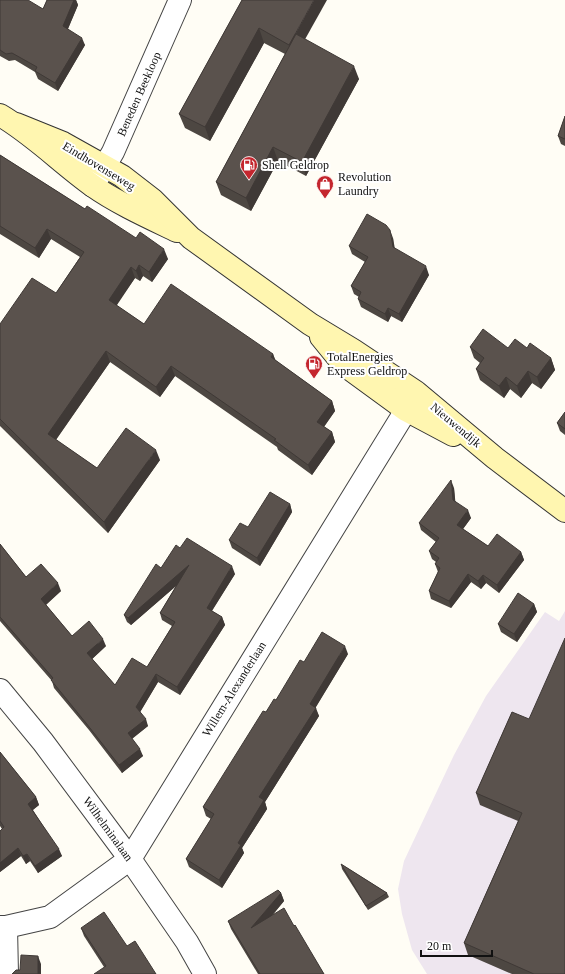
<svg xmlns="http://www.w3.org/2000/svg" width="565" height="974" font-family="'Times New Roman',serif">
<style>
.industrial{fill:#eee6ef}
.lines{fill:none;stroke-linecap:round;stroke-linejoin:round}
.minor-casing{stroke:#444;stroke-width:24}
.secondary-casing{stroke:#333;stroke-width:24}
.minor{stroke:#fff;stroke-width:22}
.secondary{stroke:#fff6b0;stroke-width:22}
.wall{fill:#4d4742}
.shaded-wall{fill:#3f3936}
.building{fill:#5a524d;stroke:#3f3936}
.labels{text-anchor:middle;dominant-baseline:central;stroke-width:4;stroke-linejoin:round;paint-order:stroke}
.street-label{font-size:12px;fill:#111;stroke:#fff}
.poi-label{font-size:12px;fill:#111;stroke:#fff;text-anchor:start}
</style>
<rect width="100%" height="100%" fill="#fffdf5"/>
<!-- industrial -->
<path class="industrial" d="M 565,611 L 565,974 L 427,974 L 412,950 L 402,914 L 398,889 L 404,861 L 454,755 L 486,696 L 545,612 L 559,621 Z"/>
<g class="lines">
<!-- minor casing -->
<g class="minor-casing">
<g id="minor">
<path d="M 93,186 L 113,152 L 180,0"/>
<path d="M 0,690 L 43,742 L 130,859 L 187,942 L 205,974"/>
<path d="M 0,927 L 6,927 L 50,917 L 130,859 L 400,420 L 414,394"/>
<path d="M 6,927 L 7,974"/>
</g>
</g>
<!-- secondary casing -->
<g class="secondary-casing">
<g id="secondary">
<path d="M 0,115 C 34,135 61,163 93,186 C 117,203 150,218 177,231"/>
<path d="M 16,124 L 63,143 L 122,176 L 153,200 L 191,238 L 310,324 L 353,350 L 416,392 L 495,458 L 565,511"/>
<path d="M 321,337 L 343,364 L 406,410 L 453,435"/>
</g>
</g>
<!-- minor -->
<use href="#minor" class="minor"/>
<!-- secondary -->
<use href="#secondary" class="secondary"/>
</g>
<!-- wall -->
<g class="wall">
<path d="M 0,0 L 43,9 L 47,0 L 76,0 L 78,5 L 68,29 L 85,45 L 58,91 L 38,79 L 35,72 L 15,60 L 9,61 L 0,56 Z"/>
<path d="M 242,0 L 305,39 L 359,79 L 306,176 L 278,161 L 251,211 L 221,195 L 216,182 L 285,54 L 264,43 L 210,141 L 185,128 L 179,114 Z"/>
<path d="M 565,116 L 565,146 L 561,144 L 558,136 Z"/>
<path d="M 0,155 L 85,209 L 168,259 L 152,282 L 143,276 L 140,281 L 135,278 L 116,305 L 144,324 L 273,354 L 275,360 L 332,401 L 335,411 L 324,427 L 332,432 L 335,442 L 312,475 L 278,450 L 277,447 L 175,376 L 160,397 L 110,362 L 56,440 L 97,468 L 160,460 L 108,533 L 0,426 L 0,324 L 56,293 L 80,257 L 51,239 L 39,258 L 0,234 Z"/>
<path d="M 393,238 L 394,248 L 429,275 L 402,322 L 391,316 L 388,322 L 361,307 L 358,299 L 359,297 L 354,294 L 351,286 L 365,262 L 352,254 L 349,246 Z"/>
<path d="M 470,347 L 508,348 L 527,348 L 551,358 L 555,370 L 541,389 L 532,383 L 521,398 L 510,389 L 504,398 L 480,380 L 476,369 L 480,363 L 474,358 Z"/>
<path d="M 565,412 L 565,435 L 560,431 L 557,423 Z"/>
<path d="M 454,488 L 455,501 L 471,518 L 463,529 L 488,546 L 521,552 L 524,560 L 499,593 L 486,583 L 481,589 L 471,582 L 451,608 L 431,599 L 429,591 L 438,572 L 435,564 L 436,562 L 432,559 L 429,551 L 436,542 L 421,530 L 419,523 Z"/>
<path d="M 290,504 L 292,512 L 260,566 L 232,548 L 229,540 L 248,527 Z"/>
<path d="M 0,544 L 26,577 L 61,591 L 46,605 L 72,636 L 106,646 L 92,659 L 115,685 L 147,667 L 172,626 L 162,620 L 160,613 L 176,586 L 131,625 L 127,622 L 124,615 L 161,568 L 180,548 L 235,574 L 212,611 L 222,617 L 225,625 L 180,695 L 158,682 L 140,712 L 148,726 L 132,739 L 143,756 L 122,773 L 89,730 L 54,688 L 52,681 L 0,621 Z"/>
<path d="M 534,604 L 537,612 L 517,642 L 501,632 L 498,624 Z"/>
<path d="M 348,654 L 315,708 L 319,716 L 265,802 L 267,809 L 242,848 L 244,853 L 222,888 L 189,867 L 186,859 L 211,819 L 206,816 L 203,807 L 266,712 L 276,700 L 304,662 Z"/>
<path d="M 512,712 L 565,974 L 512,974 L 468,955 L 464,943 L 518,821 L 480,805 L 476,793 Z"/>
<path d="M 0,752 L 36,797 L 39,805 L 33,810 L 62,856 L 38,873 L 30,861 L 26,864 L 21,856 L 0,872 L 0,831 L 2,829 L 0,826 Z"/>
<path d="M 341,864 L 387,893 L 389,897 L 368,910 L 342,869 Z"/>
<path d="M 281,893 L 284,901 L 272,916 L 294,926 L 324,974 L 258,974 L 231,929 L 228,921 Z"/>
<path d="M 81,928 L 127,946 L 156,974 L 104,967 L 84,936 Z"/>
</g>
<!-- shaded-wall -->
<g class="shaded-wall">
<path d="M 74,0 L 76,0 L 78,5 L 66,33 L 63,26 Z"/>
<path d="M 314,0 L 327,0 L 294,59 L 289,45 Z"/>
<path d="M 259,28 L 264,43 L 210,141 L 205,127 Z"/>
<path d="M 82,38 L 85,45 L 58,91 L 55,83 Z"/>
<path d="M 354,66 L 359,79 L 306,176 L 302,162 Z"/>
<path d="M 273,147 L 278,161 L 251,211 L 246,198 Z"/>
<path d="M 47,229 L 51,239 L 39,258 L 35,248 Z"/>
<path d="M 390,230 L 393,238 L 396,255 L 393,247 Z"/>
<path d="M 164,249 L 168,259 L 152,282 L 149,272 Z"/>
<path d="M 139,265 L 143,276 L 140,281 L 136,271 Z"/>
<path d="M 426,266 L 429,275 L 402,322 L 399,314 Z"/>
<path d="M 131,267 L 135,278 L 113,311 L 109,300 Z"/>
<path d="M 388,308 L 391,316 L 388,322 L 385,314 Z"/>
<path d="M 106,351 L 110,362 L 52,445 L 48,434 Z"/>
<path d="M 273,354 L 277,364 L 271,357 Z"/>
<path d="M 551,358 L 555,370 L 541,389 L 537,377 Z"/>
<path d="M 171,366 L 175,376 L 160,397 L 156,387 Z"/>
<path d="M 528,371 L 532,383 L 521,398 L 517,386 Z"/>
<path d="M 506,377 L 510,389 L 504,398 L 499,386 Z"/>
<path d="M 332,401 L 335,411 L 320,432 L 317,422 Z"/>
<path d="M 332,432 L 335,442 L 312,475 L 308,465 Z"/>
<path d="M 156,450 L 160,460 L 108,533 L 104,522 Z"/>
<path d="M 451,480 L 454,488 L 456,508 L 453,500 Z"/>
<path d="M 290,504 L 292,512 L 260,566 L 257,558 Z"/>
<path d="M 468,510 L 471,518 L 460,533 L 457,525 Z"/>
<path d="M 521,552 L 524,560 L 499,593 L 497,585 Z"/>
<path d="M 189,565 L 191,573 L 131,625 L 128,618 Z"/>
<path d="M 232,566 L 235,574 L 209,615 L 207,608 Z"/>
<path d="M 468,574 L 471,582 L 451,608 L 449,601 Z"/>
<path d="M 483,575 L 486,583 L 481,589 L 478,581 Z"/>
<path d="M 58,583 L 61,591 L 43,607 L 41,599 Z"/>
<path d="M 534,604 L 537,612 L 517,642 L 514,634 Z"/>
<path d="M 222,617 L 225,625 L 180,695 L 177,687 Z"/>
<path d="M 103,639 L 106,646 L 90,661 L 87,653 Z"/>
<path d="M 345,646 L 348,654 L 313,712 L 310,704 Z"/>
<path d="M 156,674 L 158,682 L 139,714 L 136,707 Z"/>
<path d="M 316,708 L 319,716 L 265,802 L 267,809 L 242,848 L 244,853 L 222,888 L 219,880 L 259,797 Z"/>
<path d="M 146,719 L 148,726 L 130,740 L 128,733 Z"/>
<path d="M 140,749 L 143,756 L 122,773 L 119,765 Z"/>
<path d="M 36,797 L 39,805 L 31,811 L 28,804 Z"/>
<path d="M 18,848 L 21,856 L 0,872 L 0,863 Z"/>
<path d="M 59,849 L 62,856 L 38,873 L 35,866 Z"/>
<path d="M 27,854 L 30,861 L 26,864 L 23,856 Z"/>
<path d="M 281,893 L 284,901 L 254,936 L 251,928 Z"/>
<path d="M 38,956 L 41,964 L 41,974 L 38,974 Z"/>
</g>
<!-- building -->
<g class="building">
<path d="M 0,0 L 28,0 L 43,9 L 47,0 L 74,0 L 63,26 L 82,38 L 55,83 L 35,71 L 37,67 L 12,53 L 6,54 L 0,50 Z"/>
<path d="M 242,0 L 314,0 L 289,45 L 259,28 L 205,127 L 179,114 Z"/>
<path d="M 296,34 L 354,66 L 302,162 L 273,147 L 246,198 L 216,182 Z"/>
<path d="M 565,116 L 565,139 L 558,136 Z"/>
<path d="M 0,155 L 85,209 L 87,206 L 136,238 L 140,232 L 164,249 L 149,272 L 139,265 L 136,271 L 131,267 L 109,300 L 144,324 L 171,284 L 273,354 L 271,357 L 332,401 L 317,422 L 332,432 L 308,465 L 274,440 L 276,439 L 171,366 L 156,387 L 106,351 L 48,434 L 97,468 L 126,428 L 156,450 L 104,522 L 0,419 L 0,324 L 32,278 L 56,293 L 84,252 L 47,229 L 35,248 L 0,226 Z"/>
<path d="M 367,214 L 386,225 L 390,230 L 393,247 L 426,266 L 399,314 L 388,308 L 385,314 L 371,306 L 358,299 L 361,292 L 351,286 L 368,257 L 349,246 Z"/>
<path d="M 483,329 L 508,348 L 515,339 L 527,348 L 530,343 L 551,358 L 537,377 L 528,371 L 517,386 L 506,377 L 499,386 L 476,369 L 484,358 L 470,347 Z"/>
<path d="M 565,412 L 565,429 L 557,423 Z"/>
<path d="M 451,480 L 453,500 L 468,510 L 457,525 L 488,546 L 497,534 L 521,552 L 497,585 L 483,575 L 478,581 L 468,574 L 449,601 L 429,591 L 440,568 L 435,564 L 439,558 L 429,551 L 439,538 L 419,523 Z"/>
<path d="M 270,492 L 290,504 L 257,558 L 229,540 L 240,523 L 248,527 Z"/>
<path d="M 187,538 L 232,566 L 207,608 L 222,617 L 177,687 L 156,674 L 136,707 L 146,719 L 128,733 L 140,749 L 119,765 L 86,723 L 51,680 L 53,678 L 0,617 L 0,544 L 26,577 L 41,564 L 58,583 L 41,599 L 72,636 L 89,621 L 103,639 L 87,653 L 115,685 L 132,658 L 147,667 L 175,622 L 160,613 L 189,565 L 128,618 L 124,615 L 156,564 L 161,568 L 176,545 L 180,548 Z"/>
<path d="M 518,593 L 534,604 L 514,634 L 498,624 Z"/>
<path d="M 322,632 L 345,646 L 310,704 L 316,708 L 259,797 L 264,800 L 238,843 L 241,845 L 219,880 L 186,859 L 214,814 L 203,807 L 263,711 L 266,712 L 274,699 L 276,700 L 300,660 L 304,662 Z"/>
<path d="M 565,638 L 565,974 L 534,974 L 464,943 L 522,813 L 476,793 L 512,712 L 529,719 Z"/>
<path d="M 0,752 L 36,797 L 28,804 L 59,849 L 35,866 L 27,854 L 23,856 L 18,848 L 0,863 L 0,831 L 4,827 L 0,821 Z"/>
<path d="M 341,864 L 387,893 L 366,906 Z"/>
<path d="M 278,890 L 281,893 L 251,928 L 284,908 L 294,926 L 295,925 L 324,974 L 260,974 L 228,921 Z"/>
<path d="M 104,912 L 127,946 L 135,941 L 156,974 L 94,974 L 106,966 L 81,928 Z"/>
<path d="M 21,955 L 38,956 L 38,974 L 12,974 L 16,970 L 20,970 Z"/>
</g>
<!-- icons -->
<defs>
<g id="fuel-pin" transform="scale(0.9)"><path d="M0 17L-7.5 6A9.5 9.5 0 1 1 7.5 6Z" fill="#c4262e" stroke="#fff"/><path d="M-5.5-6h7V0h2V4h1.3V-2.5L3-4.5l.8-.8L6-3V5H2.5V1h-1V6h-7ZM-4.2-4.7v3.2H.2V-4.7Z" fill="#fff"/></g>
<g id="shop-pin" transform="scale(0.9)"><path d="M0 17L-7.5 6A9.5 9.5 0 1 1 7.5 6Z" fill="#c4262e" stroke="#fff"/><path d="M-5-2.5h2.3a2.7 3.5 0 0 1 5.4 0H5L5.5 6h-11ZM-1.5-2.5h3a1.5 2.3 0 0 0-3 0Z" fill="#fff"/></g>
</defs>
<g fill-rule="evenodd">
<use href="#fuel-pin" x="249" y="165"/>
<use href="#shop-pin" x="325" y="184"/>
<use href="#fuel-pin" x="314" y="364"/>
</g>
<g class="labels">
<!-- street labels -->
<g class="street-label">
<text transform="translate(139 94) rotate(-66)">Beneden Beekloop</text>
<text transform="translate(99 166) rotate(31)">Eindhovenseweg</text>
<text transform="translate(456 425) rotate(40)">Nieuwendijk</text>
<text transform="translate(234 689) rotate(-58)">Willem-Alexanderlaan</text>
<text transform="translate(108 829) rotate(54)">Wilhelminalaan</text>
</g>
<!-- poi labels -->
<g class="poi-label">
<text x="262" y="165">Shell Geldrop</text>
<text x="338" y="177">Revolution<tspan x="338" dy="14">Laundry</tspan></text>
<text x="327" y="357">TotalEnergies<tspan x="327" dy="14">Express Geldrop</tspan></text>
</g>
</g>
<!-- scale -->
<path d="M421 950v6h71v-6" fill="none" stroke="#111111" stroke-width="2"/>
<text x="427" y="950" font-size="12" fill="#111111" stroke="#ffffff" stroke-width="3" paint-order="stroke">20 m</text>
</svg>
